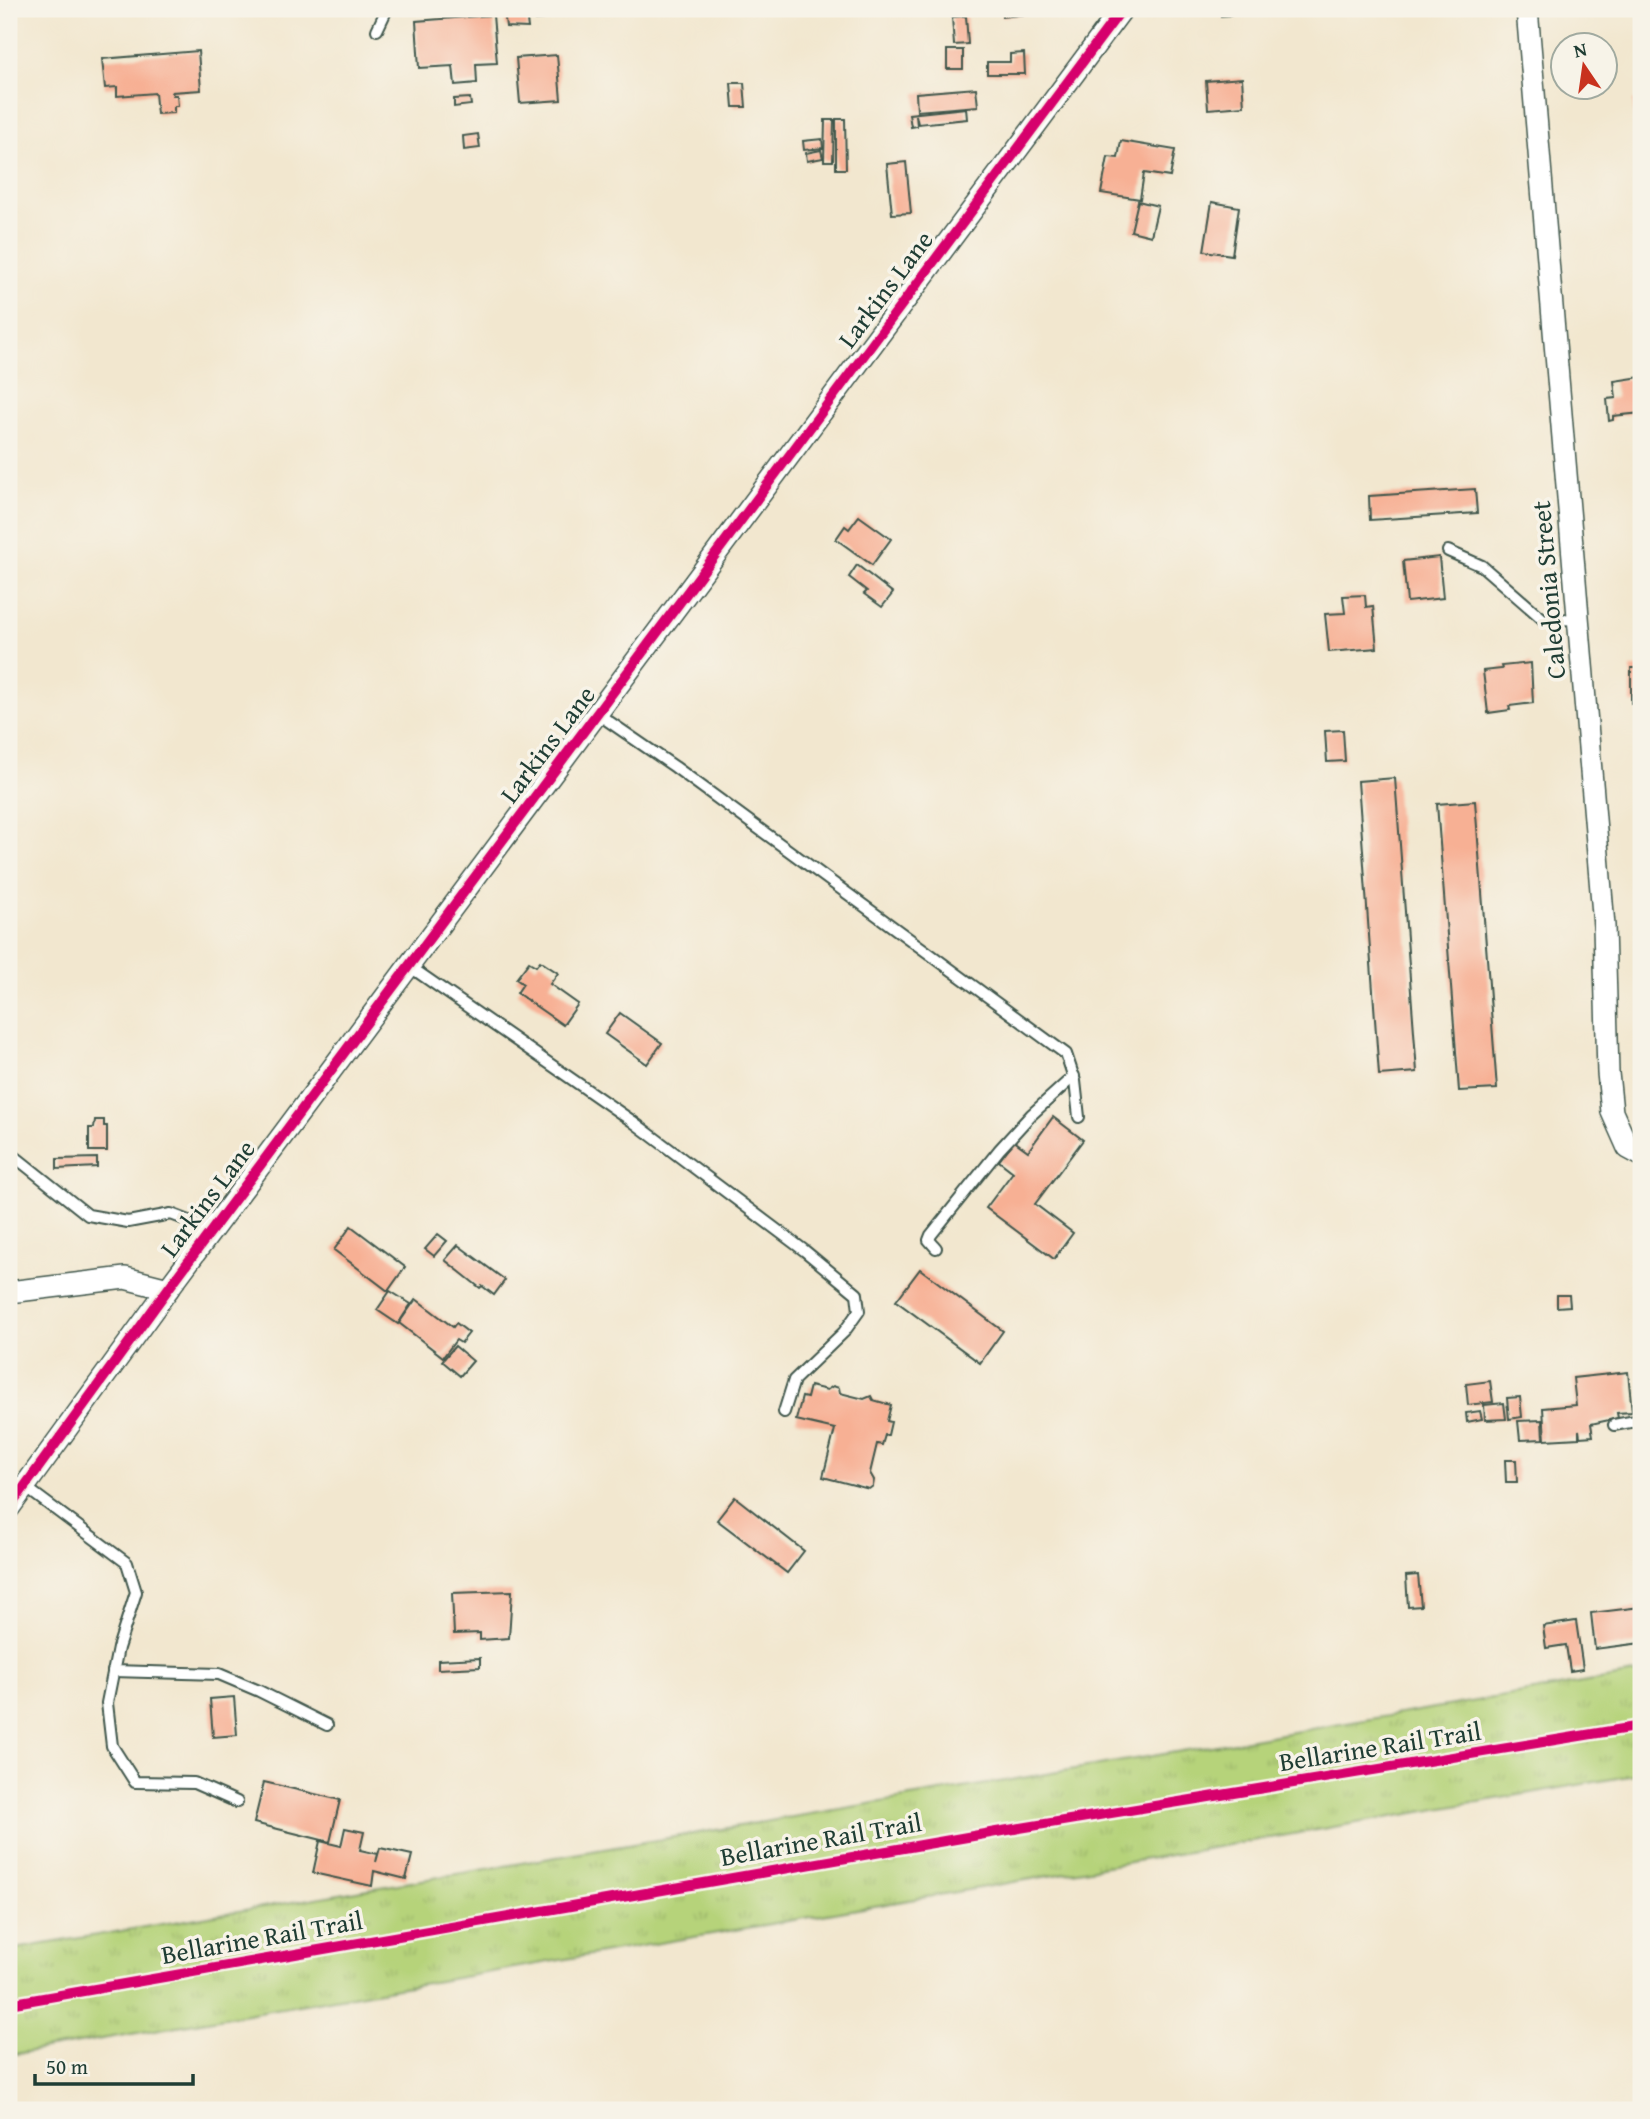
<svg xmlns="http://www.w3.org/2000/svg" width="1650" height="2119" font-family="'Gentium Book Plus',serif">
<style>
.grass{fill:url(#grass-tufts);stroke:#6a8857;stroke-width:2}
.building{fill:#f7b094}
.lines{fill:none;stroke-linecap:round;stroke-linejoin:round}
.service-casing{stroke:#3f564b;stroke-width:14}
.minor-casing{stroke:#3f564b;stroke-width:24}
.service{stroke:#fff;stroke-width:10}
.minor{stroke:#fff;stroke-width:21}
.cycleway-casing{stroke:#f7f3e8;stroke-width:15}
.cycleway{stroke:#d6006c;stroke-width:10}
.labels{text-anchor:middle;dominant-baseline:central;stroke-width:7;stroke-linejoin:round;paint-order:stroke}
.street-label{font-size:26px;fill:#1f3d34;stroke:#f7f3e8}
</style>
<defs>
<pattern id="grass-tufts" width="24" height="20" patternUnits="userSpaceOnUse" patternTransform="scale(1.75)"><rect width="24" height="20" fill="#b6d37a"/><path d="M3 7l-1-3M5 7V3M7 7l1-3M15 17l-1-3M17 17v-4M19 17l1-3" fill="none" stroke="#9cb66a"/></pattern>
</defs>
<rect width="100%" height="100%" fill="#f7f3e8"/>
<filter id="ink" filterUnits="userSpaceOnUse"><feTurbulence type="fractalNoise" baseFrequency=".0143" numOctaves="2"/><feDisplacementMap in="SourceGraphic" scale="14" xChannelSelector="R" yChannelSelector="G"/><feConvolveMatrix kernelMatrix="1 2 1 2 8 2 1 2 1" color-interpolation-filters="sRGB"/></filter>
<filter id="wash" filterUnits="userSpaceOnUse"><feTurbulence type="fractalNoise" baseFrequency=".00686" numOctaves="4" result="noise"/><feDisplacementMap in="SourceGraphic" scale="28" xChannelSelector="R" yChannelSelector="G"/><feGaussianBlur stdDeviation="1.57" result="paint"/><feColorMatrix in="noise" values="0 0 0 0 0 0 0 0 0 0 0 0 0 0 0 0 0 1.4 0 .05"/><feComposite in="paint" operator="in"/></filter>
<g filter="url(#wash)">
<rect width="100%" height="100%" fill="#f2e7cf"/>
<!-- grass -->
<path class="grass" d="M 1641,1673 L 1641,1774 L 9,2055 L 9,1950 Z"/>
<g id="blocks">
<!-- building -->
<g class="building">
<path d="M 504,9 L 544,9 L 544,19 L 527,20 L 528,28 L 506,27 Z"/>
<path d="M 1002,9 L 1035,9 L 1036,13 L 1002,17 Z"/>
<path d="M 1221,9 L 1260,9 L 1260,13 L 1221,16 Z"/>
<path d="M 493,15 L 497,63 L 476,64 L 477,83 L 455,85 L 453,66 L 419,68 L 416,21 Z"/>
<path d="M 966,16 L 968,44 L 954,45 L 952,17 Z"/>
<rect x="947" y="50" width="16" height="19"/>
<path d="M 198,51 L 201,90 L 172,92 L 173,95 L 177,95 L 178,106 L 174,106 L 174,113 L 157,114 L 155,93 L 117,96 L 117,87 L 105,88 L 102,59 Z"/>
<path d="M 1024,53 L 1025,74 L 987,74 L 987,62 L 1010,62 L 1010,54 Z"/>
<path d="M 557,55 L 561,100 L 520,103 L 516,58 Z"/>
<path d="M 1242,78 L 1244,106 L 1208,109 L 1206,81 Z"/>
<path d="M 731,83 L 744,83 L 746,107 L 733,107 Z"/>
<path d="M 976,88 L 978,106 L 917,111 L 916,93 Z"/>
<path d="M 470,98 L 471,105 L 454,107 L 454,99 Z"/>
<path d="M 1641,100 L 1641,138 L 1636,139 L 1633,101 Z"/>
<path d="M 966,108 L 967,119 L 918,124 L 916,115 L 917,126 L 911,127 L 909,114 Z"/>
<path d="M 836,119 L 845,119 L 846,169 L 836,169 Z"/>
<path d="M 825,120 L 834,120 L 833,161 L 824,161 Z"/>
<path d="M 478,134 L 480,148 L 464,150 L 463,136 Z"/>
<path d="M 822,139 L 823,148 L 804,150 L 803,141 Z"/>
<path d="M 1121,141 L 1175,150 L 1170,177 L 1144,173 L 1140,199 L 1101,193 L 1108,157 L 1118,158 Z"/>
<path d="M 821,150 L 823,158 L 807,161 L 806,153 Z"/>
<path d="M 906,162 L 911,213 L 892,214 L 887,164 Z"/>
<path d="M 1138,201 L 1158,206 L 1151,236 L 1131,231 Z"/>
<path d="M 1212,202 L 1239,207 L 1232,255 L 1204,251 Z"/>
<path d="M 1641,377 L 1641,413 L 1613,416 L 1613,420 L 1609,421 L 1607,399 L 1616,398 L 1614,381 Z"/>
<path d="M 1475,489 L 1477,513 L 1370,520 L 1369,496 Z"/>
<path d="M 859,516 L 891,539 L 872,565 L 836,539 L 845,526 L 849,529 Z"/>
<path d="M 1439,557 L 1443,598 L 1407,602 L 1403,561 Z"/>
<path d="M 857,565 L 893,593 L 882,607 L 864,594 L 867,591 L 849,577 Z"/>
<path d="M 1365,595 L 1366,607 L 1373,606 L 1377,648 L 1329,652 L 1325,614 L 1345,613 L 1343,596 Z"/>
<path d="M 1531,663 L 1533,703 L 1509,706 L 1510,710 L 1488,713 L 1483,671 L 1502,669 L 1501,666 Z"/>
<rect x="1631" y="668" width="10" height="35"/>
<path d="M 1343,730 L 1345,761 L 1327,762 L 1325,731 Z"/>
<path d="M 1395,778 L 1417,1072 L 1379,1075 L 1358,781 Z"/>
<path d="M 1475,801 L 1497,1089 L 1459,1091 L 1437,804 Z"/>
<path d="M 540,961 L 558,973 L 550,984 L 578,1004 L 563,1025 L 517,993 L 523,984 L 516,979 L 529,962 L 536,966 Z"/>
<path d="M 620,1013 L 662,1043 L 647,1064 L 605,1034 Z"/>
<path d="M 1053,1117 L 1083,1140 L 1035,1204 L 1073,1233 L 1054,1259 L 986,1208 L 1013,1172 L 999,1161 L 1014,1141 L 1028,1151 Z"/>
<path d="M 95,1120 L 104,1120 L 104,1126 L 107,1126 L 107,1151 L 89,1151 L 89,1128 L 94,1128 Z"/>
<path d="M 97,1158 L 97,1167 L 57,1169 L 57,1159 Z"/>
<path d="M 351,1226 L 405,1267 L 388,1291 L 334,1250 Z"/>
<path d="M 438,1234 L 447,1241 L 434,1256 L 425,1249 Z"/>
<path d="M 458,1245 L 505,1280 L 494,1295 L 482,1286 L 480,1288 L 445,1260 Z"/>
<path d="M 920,1269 L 1003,1331 L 980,1363 L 896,1301 Z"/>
<path d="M 390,1291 L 411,1304 L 398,1324 L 377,1310 Z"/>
<path d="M 1557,1295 L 1569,1295 L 1570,1306 L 1557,1307 Z"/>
<path d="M 416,1299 L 453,1327 L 456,1323 L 469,1333 L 461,1343 L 456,1340 L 443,1357 L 399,1323 Z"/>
<path d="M 455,1346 L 473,1361 L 460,1376 L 442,1361 Z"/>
<path d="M 1628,1372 L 1632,1412 L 1617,1413 L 1618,1418 L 1591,1424 L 1593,1436 L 1580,1437 L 1579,1430 L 1579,1438 L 1545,1440 L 1543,1408 L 1576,1405 L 1573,1378 Z"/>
<path d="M 1490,1381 L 1493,1402 L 1468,1405 L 1466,1384 Z"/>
<path d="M 810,1386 L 827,1390 L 833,1386 L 839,1388 L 840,1393 L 864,1399 L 871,1396 L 873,1400 L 891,1405 L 887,1421 L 891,1422 L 888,1435 L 885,1435 L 882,1445 L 877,1444 L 870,1473 L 874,1480 L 873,1486 L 869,1489 L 823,1477 L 835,1429 L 796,1420 L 802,1397 L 807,1398 Z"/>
<path d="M 1520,1397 L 1522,1417 L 1509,1419 L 1507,1398 Z"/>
<path d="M 1504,1403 L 1506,1419 L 1485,1420 L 1484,1405 Z"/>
<path d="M 1480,1411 L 1482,1419 L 1467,1422 L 1466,1413 Z"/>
<path d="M 1542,1420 L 1543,1439 L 1520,1440 L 1518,1421 Z"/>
<path d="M 1505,1460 L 1516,1460 L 1517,1482 L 1506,1482 Z"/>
<path d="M 735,1497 L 804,1551 L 787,1573 L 717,1520 Z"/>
<path d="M 1418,1575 L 1421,1606 L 1408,1607 L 1406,1576 Z"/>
<path d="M 512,1591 L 509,1638 L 480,1640 L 480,1633 L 454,1634 L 452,1593 Z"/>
<path d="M 1641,1607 L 1641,1643 L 1595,1649 L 1591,1613 Z"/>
<path d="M 1576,1621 L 1583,1669 L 1570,1671 L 1566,1645 L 1546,1648 L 1543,1626 Z"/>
<path d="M 480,1658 L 480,1667 L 438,1669 L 438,1660 Z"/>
<path d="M 234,1697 L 237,1735 L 213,1737 L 210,1699 Z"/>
<path d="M 264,1782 L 340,1800 L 330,1842 L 254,1823 Z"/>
<path d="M 345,1828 L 364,1832 L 360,1850 L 378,1854 L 376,1862 L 380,1848 L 412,1855 L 406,1879 L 374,1871 L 372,1886 L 313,1873 L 320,1841 L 341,1846 Z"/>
</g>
</g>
</g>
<g filter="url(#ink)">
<use href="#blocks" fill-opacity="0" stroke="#3f564b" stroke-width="2"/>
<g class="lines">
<!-- service casing -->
<g class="service-casing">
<g id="service">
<path d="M 377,30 L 387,9"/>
<path d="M 1448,551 L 1482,566 L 1544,620 L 1578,619"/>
<path d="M 598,714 L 675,767 L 1066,1054 L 1075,1081 L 1079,1117"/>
<path d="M 409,966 L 632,1121 L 805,1251 L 857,1294 L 859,1311 L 844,1332 L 794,1380 L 784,1412"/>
<path d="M 9,1152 L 88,1215 L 128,1222 L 171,1214 L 192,1222 L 208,1236"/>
<path d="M 936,1248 L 929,1240 L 931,1235 L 999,1150 L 1031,1115 L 1074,1076"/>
<path d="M 1614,1425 L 1641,1420"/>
<path d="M 24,1486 L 127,1563 L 136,1592 L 118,1648 L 107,1703 L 112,1746 L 135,1782 L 194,1783 L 237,1802"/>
<path d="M 113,1671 L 219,1674 L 259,1691 L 327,1725"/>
</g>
</g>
<!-- minor casing -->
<g class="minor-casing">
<g id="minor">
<path d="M 1527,9 L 1604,926 L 1608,1073 L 1612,1112 L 1628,1148 L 1641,1155"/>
<path d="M 9,1292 L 125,1278 L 168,1289"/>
<path d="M 9,1508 L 168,1289 L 1122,9"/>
</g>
</g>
<!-- service -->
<use href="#service" class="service"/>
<!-- minor -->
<use href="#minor" class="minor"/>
<!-- cycleway casing -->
<g class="cycleway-casing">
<g id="cycleway">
<path d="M 9,1508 L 168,1289 L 1122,9"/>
<path d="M 9,2004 L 996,1832 L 1641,1726"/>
</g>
</g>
<!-- cycleway -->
<use href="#cycleway" class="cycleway"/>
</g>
</g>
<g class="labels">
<!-- street labels -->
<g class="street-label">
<text transform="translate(885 289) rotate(-53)">Larkins Lane</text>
<text transform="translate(1548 590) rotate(-95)">Caledonia Street</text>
<text transform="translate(547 744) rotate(-53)">Larkins Lane</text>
<text transform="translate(207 1198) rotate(-53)">Larkins Lane</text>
<text transform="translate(1380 1746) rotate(-9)">Bellarine Rail Trail</text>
<text transform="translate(821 1839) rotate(-10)">Bellarine Rail Trail</text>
<text transform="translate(262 1937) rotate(-10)">Bellarine Rail Trail</text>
</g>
</g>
<!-- margin -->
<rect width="1650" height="2119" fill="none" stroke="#f7f3e8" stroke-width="35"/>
<!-- north arrow -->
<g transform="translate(1584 66) rotate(347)"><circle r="33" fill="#f7f3e8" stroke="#a1aaa0" stroke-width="2"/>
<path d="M0-5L12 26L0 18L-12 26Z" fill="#c8321e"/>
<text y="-10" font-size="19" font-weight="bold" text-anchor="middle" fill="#1f3d34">N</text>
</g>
<!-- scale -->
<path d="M35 2074v10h158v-10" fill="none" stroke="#1f3d34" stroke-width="3.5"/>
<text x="46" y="2074" font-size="21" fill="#1f3d34" stroke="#f7f3e8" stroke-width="5" paint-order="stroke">50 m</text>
</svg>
